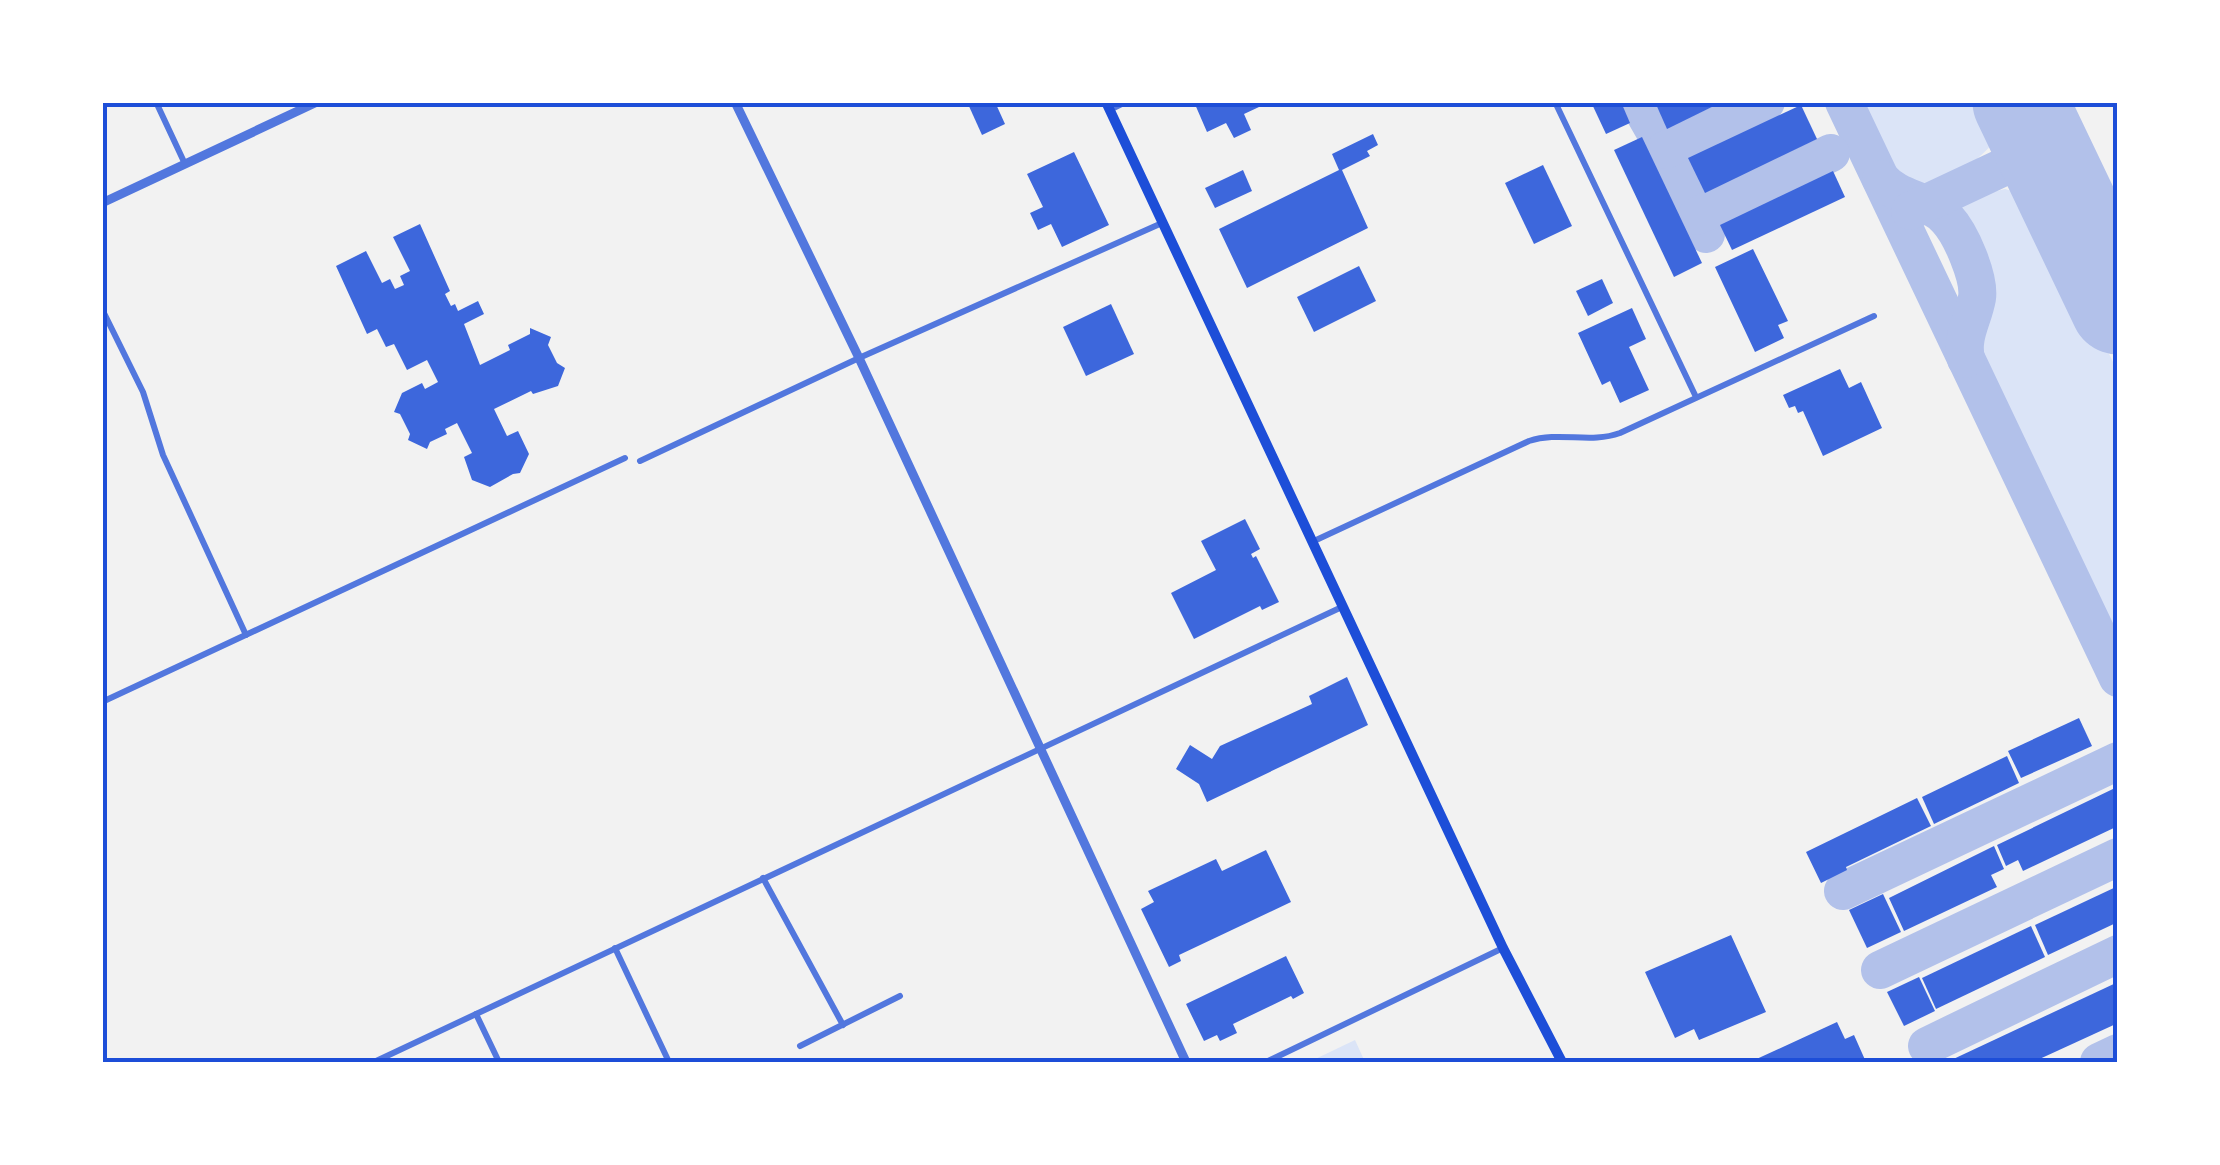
<svg xmlns="http://www.w3.org/2000/svg" width="2220" height="1165" font-family="Barlow,sans-serif">
<style>
.green{fill:#dbe4f7}
.lines{fill:none;stroke-linecap:round;stroke-linejoin:round}
.taxiway{stroke:#b2c1ea;stroke-width:38}
.runway{stroke:#b2c1ea;stroke-width:95}
.building{fill:#3d67dc}
.service{stroke:#5277de;stroke-width:4}
.minor{stroke:#5277de;stroke-width:6}
.tertiary{stroke:#5277de;stroke-width:9}
.secondary{stroke:#1d4ed8;stroke-width:10}
.neatline{fill:none;stroke:#1d4ed8;stroke-width:4}
</style>
<rect width="100%" height="100%" fill="#f2f2f2"/>
<!-- green -->
<g class="green">
<path d="M 1859,103 L 1988,103 L 1995,141 C 1977,162 1928,204 1899,181 C 1884,170 1867,121 1859,103 Z"/>
<path d="M 2005,189 L 2025,195 L 2036,206 L 2117,370 L 2117,653 L 1977,360 L 1974,349 L 1988,299 L 1987,283 L 1954,210 L 1964,199 Z"/>
<path d="M 1355,1040 L 1365,1062 L 1309,1062 Z"/>
</g>
<g class="lines">
<!-- taxiway -->
<g class="taxiway">
<path d="M 1638,102 L 1662,144 L 1706,234"/>
<path d="M 1844,102 L 2118,678"/>
<path d="M 1665,150 L 1766,102"/>
<path d="M 1881,179 C 1899,200 1929,199 1947,219 C 1961,234 1980,278 1977,298 C 1973,320 1961,336 1966,359"/>
<path d="M 1910,211 L 2042,149"/>
<path d="M 1697,216 L 1831,153"/>
<path d="M 1843,891 L 2118,761"/>
<path d="M 1880,970 L 2118,857"/>
<path d="M 1927,1046 L 2118,954"/>
<path d="M 2099,1062 L 2118,1053"/>
</g>
<!-- runway -->
<path class="runway" d="M 2020,102 L 2118,307"/>
</g>
<!-- building -->
<g class="building">
<path d="M 995,102 L 1005,124 L 982,135 L 968,104 Z"/>
<path d="M 1194,102 L 1257,102 L 1259,107 L 1244,114 L 1251,130 L 1234,138 L 1226,123 L 1207,132 Z"/>
<path d="M 1591,102 L 1621,102 L 1630,123 L 1606,134 Z"/>
<path d="M 1655,102 L 1722,102 L 1667,129 Z"/>
<path d="M 1801,105 L 1817,139 L 1705,193 L 1688,158 Z"/>
<path d="M 1373,134 L 1378,145 L 1367,151 L 1370,156 L 1342,170 L 1368,228 L 1247,288 L 1219,229 L 1339,170 L 1332,154 Z"/>
<path d="M 1642,137 L 1702,263 L 1674,277 L 1614,150 Z"/>
<path d="M 1074,152 L 1109,225 L 1062,247 L 1051,224 L 1038,230 L 1030,213 L 1043,207 L 1027,174 Z"/>
<path d="M 1543,165 L 1572,226 L 1534,244 L 1505,183 Z"/>
<path d="M 1243,170 L 1252,191 L 1215,208 L 1205,188 Z"/>
<path d="M 1833,171 L 1845,197 L 1732,250 L 1720,225 Z"/>
<path d="M 420,224 L 450,291 L 445,294 L 451,306 L 455,304 L 458,311 L 478,301 L 484,314 L 464,324 L 480,365 L 510,350 L 508,345 L 530,334 L 530,328 L 551,337 L 548,345 L 557,363 L 565,368 L 558,386 L 533,394 L 531,391 L 494,409 L 507,436 L 518,431 L 529,454 L 520,473 L 513,474 L 490,487 L 472,480 L 464,457 L 472,453 L 457,423 L 445,429 L 447,434 L 430,442 L 427,449 L 408,440 L 410,434 L 400,414 L 394,412 L 402,393 L 422,383 L 425,389 L 438,382 L 427,360 L 407,370 L 394,344 L 386,347 L 377,329 L 367,334 L 336,266 L 366,251 L 382,283 L 390,279 L 395,289 L 404,285 L 400,276 L 410,271 L 393,237 Z"/>
<path d="M 1753,249 L 1788,321 L 1778,325 L 1784,338 L 1755,352 L 1715,267 Z"/>
<path d="M 1359,266 L 1376,301 L 1314,332 L 1297,297 Z"/>
<path d="M 1602,279 L 1613,303 L 1588,316 L 1576,291 Z"/>
<path d="M 1111,304 L 1134,354 L 1086,376 L 1063,327 Z"/>
<path d="M 1632,308 L 1646,339 L 1629,347 L 1649,390 L 1620,403 L 1610,381 L 1602,385 L 1578,333 Z"/>
<path d="M 1840,369 L 1849,388 L 1861,382 L 1882,428 L 1823,456 L 1803,411 L 1798,413 L 1795,406 L 1789,408 L 1783,395 Z"/>
<path d="M 1245,519 L 1260,549 L 1251,554 L 1253,558 L 1256,556 L 1279,602 L 1262,610 L 1260,606 L 1194,639 L 1171,593 L 1216,570 L 1201,541 Z"/>
<path d="M 1347,677 L 1368,725 L 1207,802 L 1199,784 L 1176,769 L 1190,745 L 1212,759 L 1220,746 L 1312,704 L 1309,696 Z"/>
<path d="M 2079,718 L 2092,746 L 2021,778 L 2008,751 Z"/>
<path d="M 2007,756 L 2019,783 L 1934,824 L 1922,797 Z"/>
<path d="M 2115,788 L 2118,826 L 2023,871 L 2018,860 L 2006,866 L 1997,845 Z"/>
<path d="M 1917,798 L 1931,826 L 1846,867 L 1847,870 L 1821,883 L 1806,852 Z"/>
<path d="M 1994,846 L 2004,869 L 1991,875 L 1997,887 L 1904,931 L 1889,898 Z"/>
<path d="M 1266,850 L 1291,902 L 1179,955 L 1181,961 L 1169,967 L 1141,909 L 1154,902 L 1148,891 L 1216,859 L 1222,871 Z"/>
<path d="M 2118,886 L 2118,922 L 2048,955 L 2035,925 Z"/>
<path d="M 1883,894 L 1901,932 L 1867,948 L 1849,910 Z"/>
<path d="M 2031,926 L 2045,957 L 1936,1009 L 1922,978 Z"/>
<path d="M 1731,935 L 1766,1012 L 1699,1040 L 1694,1029 L 1675,1038 L 1645,972 Z"/>
<path d="M 1286,956 L 1304,993 L 1293,999 L 1291,996 L 1233,1024 L 1237,1033 L 1220,1041 L 1217,1035 L 1204,1041 L 1186,1004 Z"/>
<path d="M 1919,977 L 1935,1011 L 1904,1026 L 1887,992 Z"/>
<path d="M 2118,982 L 2118,1023 L 2033,1062 L 1947,1062 Z"/>
<path d="M 1837,1022 L 1845,1039 L 1854,1035 L 1866,1062 L 1750,1062 Z"/>
</g>
<g class="lines">
<!-- service -->
<path class="service" d="M 1114,109 L 1128,102"/>
<!-- minor -->
<g class="minor">
<path d="M 156,102 L 185,164"/>
<path d="M 1555,102 L 1696,397"/>
<path d="M 102,309 L 143,392 L 163,455 L 246,635"/>
<path d="M 640,461 L 859,358 L 1162,223"/>
<path d="M 1314,541 L 1529,441 C 1560,431 1590,444 1620,433 L 1874,316"/>
<path d="M 102,702 L 625,458"/>
<path d="M 763,878 L 843,1025"/>
<path d="M 615,948 L 669,1062"/>
<path d="M 476,1014 L 499,1062"/>
<path d="M 800,1046 L 900,996"/>
<path d="M 374,1062 L 1344,606"/>
<path d="M 1266,1062 L 1503,948"/>
</g>
<!-- tertiary -->
<g class="tertiary">
<path d="M 735,102 L 859,358 L 1186,1062"/>
<path d="M 102,203 L 317,102"/>
<path d="M 102,1060 L 104,1062"/>
</g>
<!-- secondary -->
<path class="secondary" d="M 1106,102 L 1503,948 L 1562,1062"/>
</g>
<!-- border -->
<rect width="2220" height="1165" fill="none" stroke="#ffffff" stroke-width="210"/>
<rect x="105" y="105" width="2010" height="955" class="neatline"/>
</svg>
